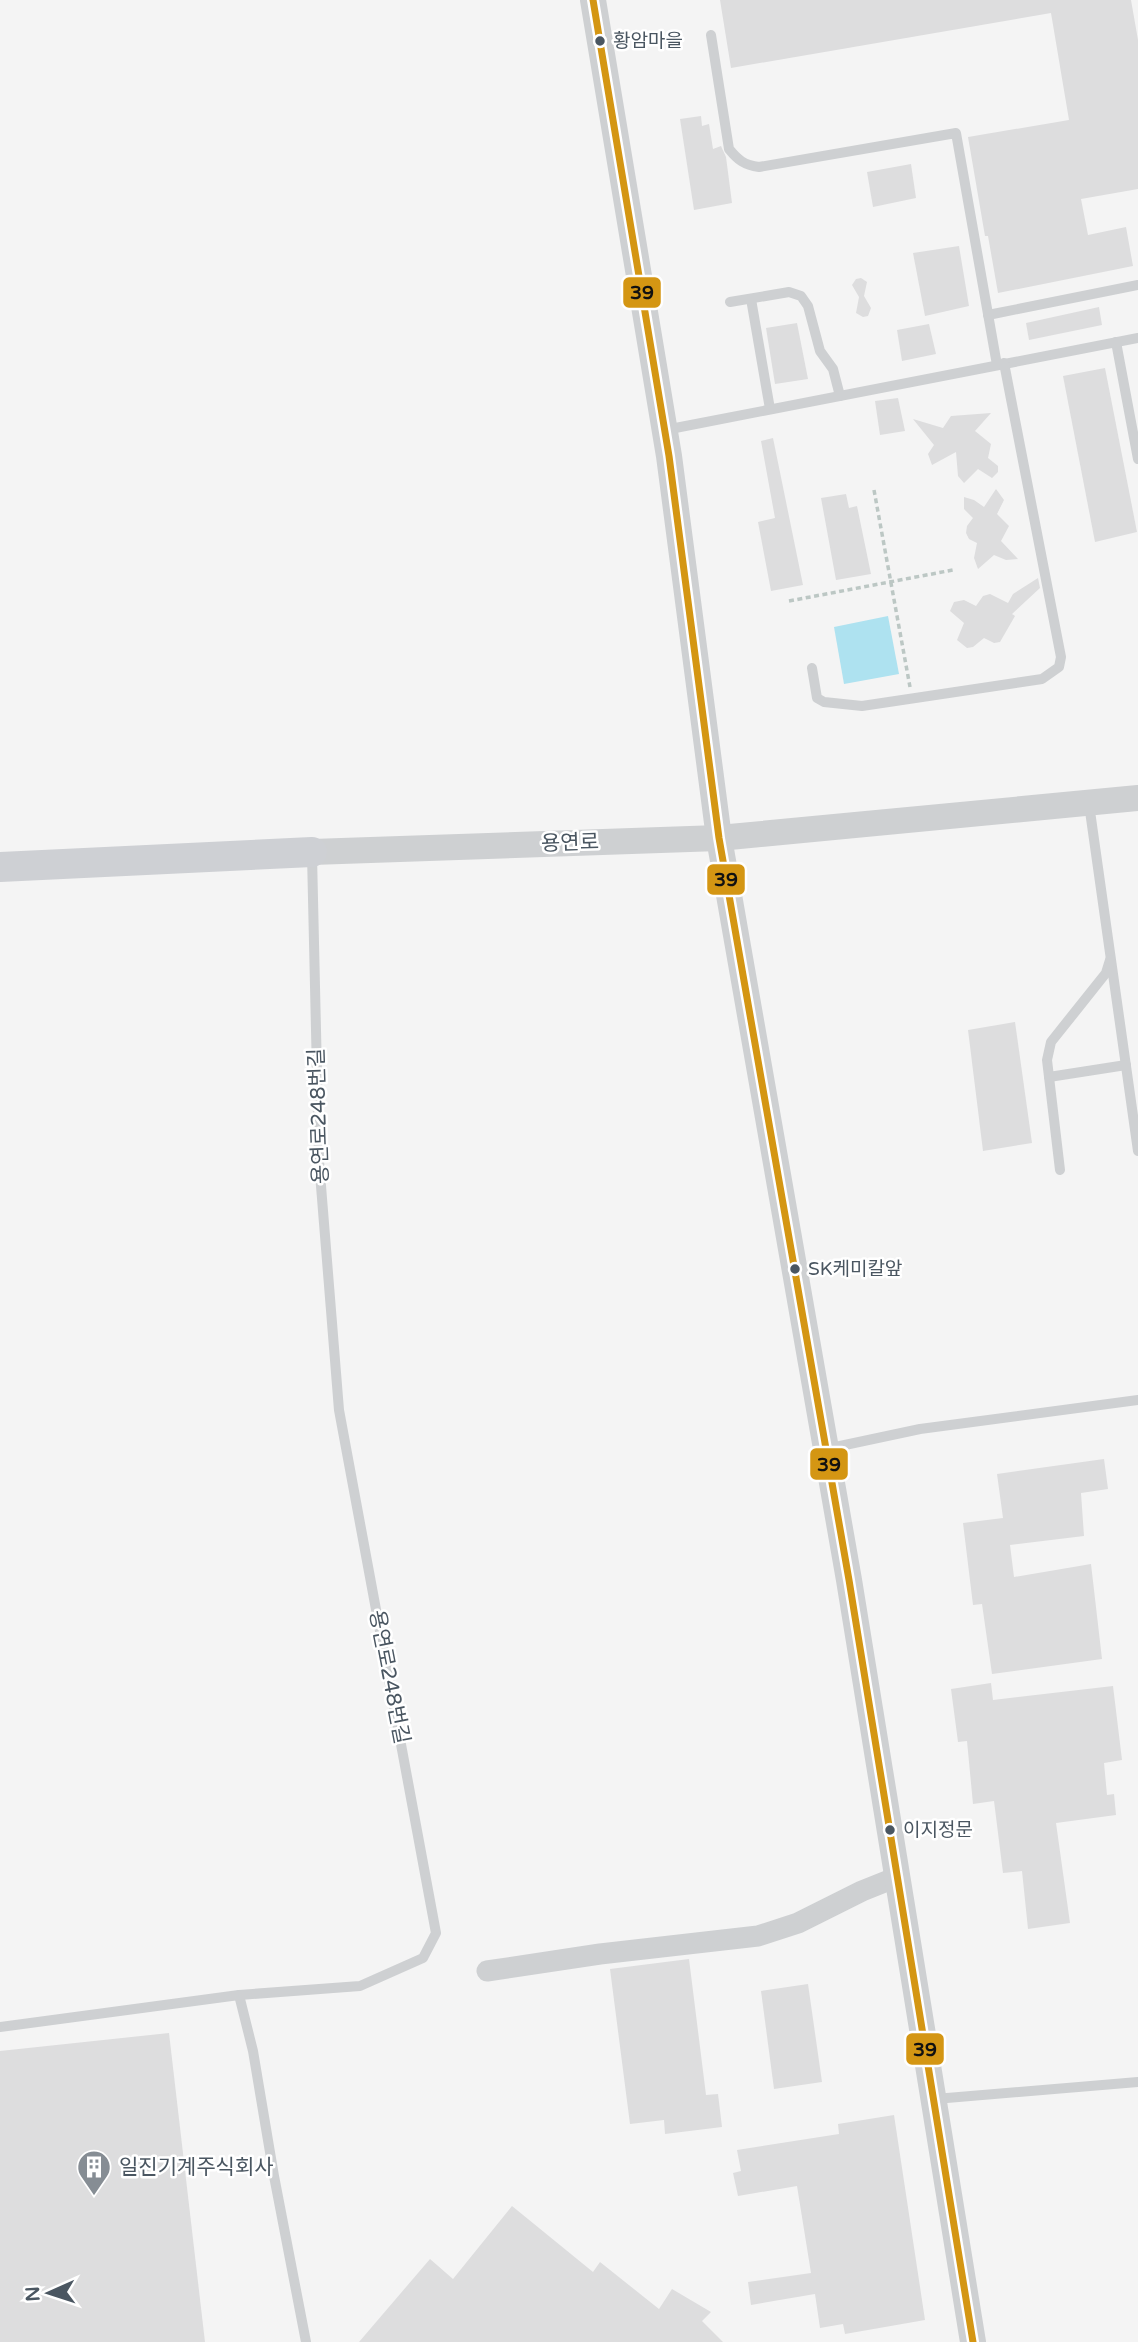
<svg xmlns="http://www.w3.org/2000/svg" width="1138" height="2342" font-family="'Varela Round','Noto Sans KR',sans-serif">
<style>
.water{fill:#aee2f0}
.building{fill:#ddddde}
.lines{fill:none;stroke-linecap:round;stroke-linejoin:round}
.path{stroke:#bcc7c4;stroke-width:3.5;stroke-dasharray:5 3.5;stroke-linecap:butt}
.service{stroke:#ced0d2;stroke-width:10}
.minor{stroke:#ced0d2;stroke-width:21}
.tertiary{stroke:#ced0d2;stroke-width:26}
.secondary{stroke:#ced0d4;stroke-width:30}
.bus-1-casing{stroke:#fff;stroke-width:12}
.bus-1{stroke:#d49613;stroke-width:7}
.bus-dot{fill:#4a5661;stroke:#fff;stroke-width:2.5}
.labels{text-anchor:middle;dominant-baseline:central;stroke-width:5;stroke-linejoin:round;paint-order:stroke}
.bus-label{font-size:19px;fill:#4a5661;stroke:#fff;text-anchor:start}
.street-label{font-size:21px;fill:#4a5661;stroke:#fff}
.poi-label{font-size:21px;fill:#4a5661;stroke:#fff;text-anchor:start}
.line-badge{stroke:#fff;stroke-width:2.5}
.pale-badge-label{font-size:19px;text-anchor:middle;font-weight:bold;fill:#111}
</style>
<rect width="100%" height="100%" fill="#f4f4f4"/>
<!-- water -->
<path class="water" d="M 888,616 L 899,674 L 844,684 L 834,627 Z"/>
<!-- building -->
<g class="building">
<path d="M 720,0 L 1131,0 L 1138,40 L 1138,189 L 1081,199 L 1088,235 L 1126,227 L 1133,266 L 998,293 L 988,236 L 985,236 L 968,137 L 1069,120 L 1051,13 L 731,68 Z"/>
<path d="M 701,116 L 702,126 L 709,124 L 713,149 L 721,146 L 726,157 L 732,203 L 694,210 L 680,119 Z"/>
<path d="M 911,164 L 916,198 L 873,207 L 867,172 Z"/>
<path d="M 959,246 L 969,306 L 925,316 L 913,253 Z"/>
<path d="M 861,278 L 867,282 L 864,296 L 871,308 L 868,316 L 863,317 L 856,313 L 859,297 L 852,285 L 856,279 Z"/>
<path d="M 1099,307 L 1102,325 L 1029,340 L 1026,323 Z"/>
<path d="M 797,323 L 808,379 L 775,384 L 766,328 Z"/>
<path d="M 929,324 L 936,354 L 902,361 L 897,330 Z"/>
<path d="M 1105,368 L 1137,532 L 1095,542 L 1063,376 Z"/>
<path d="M 898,398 L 905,431 L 880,435 L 875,401 Z"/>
<path d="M 991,413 L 975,431 L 991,444 L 988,458 L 998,466 L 998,472 L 992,478 L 978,469 L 964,483 L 958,476 L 956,452 L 932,465 L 928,454 L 934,445 L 913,419 L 943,428 L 951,416 Z"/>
<path d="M 773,438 L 803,585 L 771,591 L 758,522 L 775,518 L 761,441 Z"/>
<path d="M 996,489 L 1004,500 L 997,514 L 1009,526 L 1001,541 L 1018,559 L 1006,560 L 994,555 L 978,569 L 974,558 L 977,543 L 969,539 L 966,533 L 967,526 L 973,518 L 964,509 L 964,497 L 974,500 L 984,507 Z"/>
<path d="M 846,494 L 849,508 L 857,506 L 871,574 L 836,580 L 821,498 Z"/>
<path d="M 1038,578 L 1040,588 L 1012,614 L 1015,616 L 1000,642 L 994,643 L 984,638 L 973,647 L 967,648 L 957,640 L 964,623 L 950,611 L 954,602 L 964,600 L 976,606 L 983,596 L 990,594 L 1008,603 L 1013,594 Z"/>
<path d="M 1015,1022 L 1032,1143 L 983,1151 L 968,1030 Z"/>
<path d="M 1104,1459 L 1108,1489 L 1081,1493 L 1084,1536 L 1010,1545 L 1014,1577 L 1091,1564 L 1102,1659 L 992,1674 L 982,1604 L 973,1605 L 963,1523 L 1003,1518 L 997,1474 Z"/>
<path d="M 991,1683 L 993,1700 L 1113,1686 L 1122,1760 L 1104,1763 L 1107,1795 L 1114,1794 L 1116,1815 L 1056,1823 L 1070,1923 L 1028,1929 L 1022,1871 L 1003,1873 L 994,1801 L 973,1804 L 967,1741 L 958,1742 L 951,1689 Z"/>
<path d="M 689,1959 L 706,2095 L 718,2094 L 722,2127 L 665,2134 L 664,2120 L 630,2124 L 610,1969 Z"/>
<path d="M 808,1984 L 822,2082 L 774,2089 L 761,1991 Z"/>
<path d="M 169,2033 L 205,2342 L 0,2342 L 0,2051 Z"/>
<path d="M 894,2115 L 925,2320 L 845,2334 L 843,2324 L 820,2328 L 815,2294 L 751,2305 L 748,2282 L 811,2273 L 797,2186 L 738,2196 L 733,2173 L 741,2171 L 737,2150 L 839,2134 L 838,2124 Z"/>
<path d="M 512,2206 L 593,2272 L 600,2262 L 659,2309 L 672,2289 L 711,2312 L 702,2321 L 723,2342 L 359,2342 L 430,2259 L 453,2279 Z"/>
</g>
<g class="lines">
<!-- path -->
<g class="path">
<path d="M 874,490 L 910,687"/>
<path d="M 789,601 L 953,570"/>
</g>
<!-- service -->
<g class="service">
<path d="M 711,35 L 729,149 C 738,160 744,165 759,167 L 956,133 L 997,365"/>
<path d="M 751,299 L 770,409"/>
<path d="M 730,302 L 789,292 L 801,296 L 808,306 L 820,351 L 833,369 L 840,396"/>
<path d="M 988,315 L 1138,285"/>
<path d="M 1116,342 L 1138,459"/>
<path d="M 665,430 L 1138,338"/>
<path d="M 812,668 L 817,698 L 824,702 L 862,706 L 1042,679 L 1059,667 L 1061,657 L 1004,363"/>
<path d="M 1089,804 L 1138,1151"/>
<path d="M 1049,1077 L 1126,1065"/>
<path d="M 1060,1170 L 1047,1060 L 1051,1042 L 1106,973 L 1110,960"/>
<path d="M 826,1449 L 920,1429 L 1138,1400"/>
<path d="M 239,1995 L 253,2051 L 274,2176 L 306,2342"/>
<path d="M 0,2027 L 239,1995 L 360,1986 L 423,1958 L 436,1933 L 339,1410 L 319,1161 L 312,855"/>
<path d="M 935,2099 L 1138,2082"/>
</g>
<!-- minor -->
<path class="minor" d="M 487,1971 L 600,1954 L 758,1936 L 798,1923 L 862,1891 L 897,1877"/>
<!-- tertiary -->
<g class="tertiary">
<path d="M 593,0 L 669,456 L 719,838 L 849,1580 L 973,2342"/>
<path d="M 312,852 L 719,838 L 1138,798"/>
</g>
<!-- secondary -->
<path class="secondary" d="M 0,867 L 312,852"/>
<!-- bus-1 casing -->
<g class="bus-1-casing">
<path id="bus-1" d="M 593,0 L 669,456 L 719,838 L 849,1580 L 973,2342"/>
</g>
<!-- bus-1 -->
<use href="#bus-1" class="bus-1"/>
</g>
<!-- icons -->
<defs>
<g id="building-pin" transform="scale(1.75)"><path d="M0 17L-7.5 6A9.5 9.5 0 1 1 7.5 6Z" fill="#868d94" stroke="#fff"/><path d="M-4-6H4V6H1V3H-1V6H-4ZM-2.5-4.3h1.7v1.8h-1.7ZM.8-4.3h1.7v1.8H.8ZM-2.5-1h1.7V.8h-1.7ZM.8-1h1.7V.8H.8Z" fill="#fff"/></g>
</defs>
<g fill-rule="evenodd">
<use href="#building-pin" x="94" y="2167"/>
</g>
<!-- markers -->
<g class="bus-dot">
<circle cx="600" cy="41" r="6"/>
<circle cx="795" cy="1269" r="6"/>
<circle cx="890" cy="1830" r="6"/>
</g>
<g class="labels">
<!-- bus labels -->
<g class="bus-label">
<text x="613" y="41">황암마을</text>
<text x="808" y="1269">SK케미칼앞</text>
<text x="903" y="1830">이지정문</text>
</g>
<!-- street labels -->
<g class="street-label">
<text transform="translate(570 843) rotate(-2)">용연로</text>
<text transform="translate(319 1116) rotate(-92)">용연로248번길</text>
<text transform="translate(389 1677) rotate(79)">용연로248번길</text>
</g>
<!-- poi labels -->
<g class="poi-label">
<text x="119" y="2167">일진기계주식회사</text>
</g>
</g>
<g class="line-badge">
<rect x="622" y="276" width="40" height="33" rx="7" fill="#d49613"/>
<rect x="706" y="863" width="40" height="33" rx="7" fill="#d49613"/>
<rect x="809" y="1447" width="40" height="34" rx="7" fill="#d49613"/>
<rect x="905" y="2032" width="40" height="34" rx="7" fill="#d49613"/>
</g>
<g class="pale-badge-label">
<text x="642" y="299">39</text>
<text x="726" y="886">39</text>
<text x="829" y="1471">39</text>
<text x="925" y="2056">39</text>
</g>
<!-- north arrow -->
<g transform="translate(49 2293) rotate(267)" stroke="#ffffff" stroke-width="5" paint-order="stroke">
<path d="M0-5L12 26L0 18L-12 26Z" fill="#4a5661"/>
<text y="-10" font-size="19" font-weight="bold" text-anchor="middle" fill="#4a5661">N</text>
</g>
</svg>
